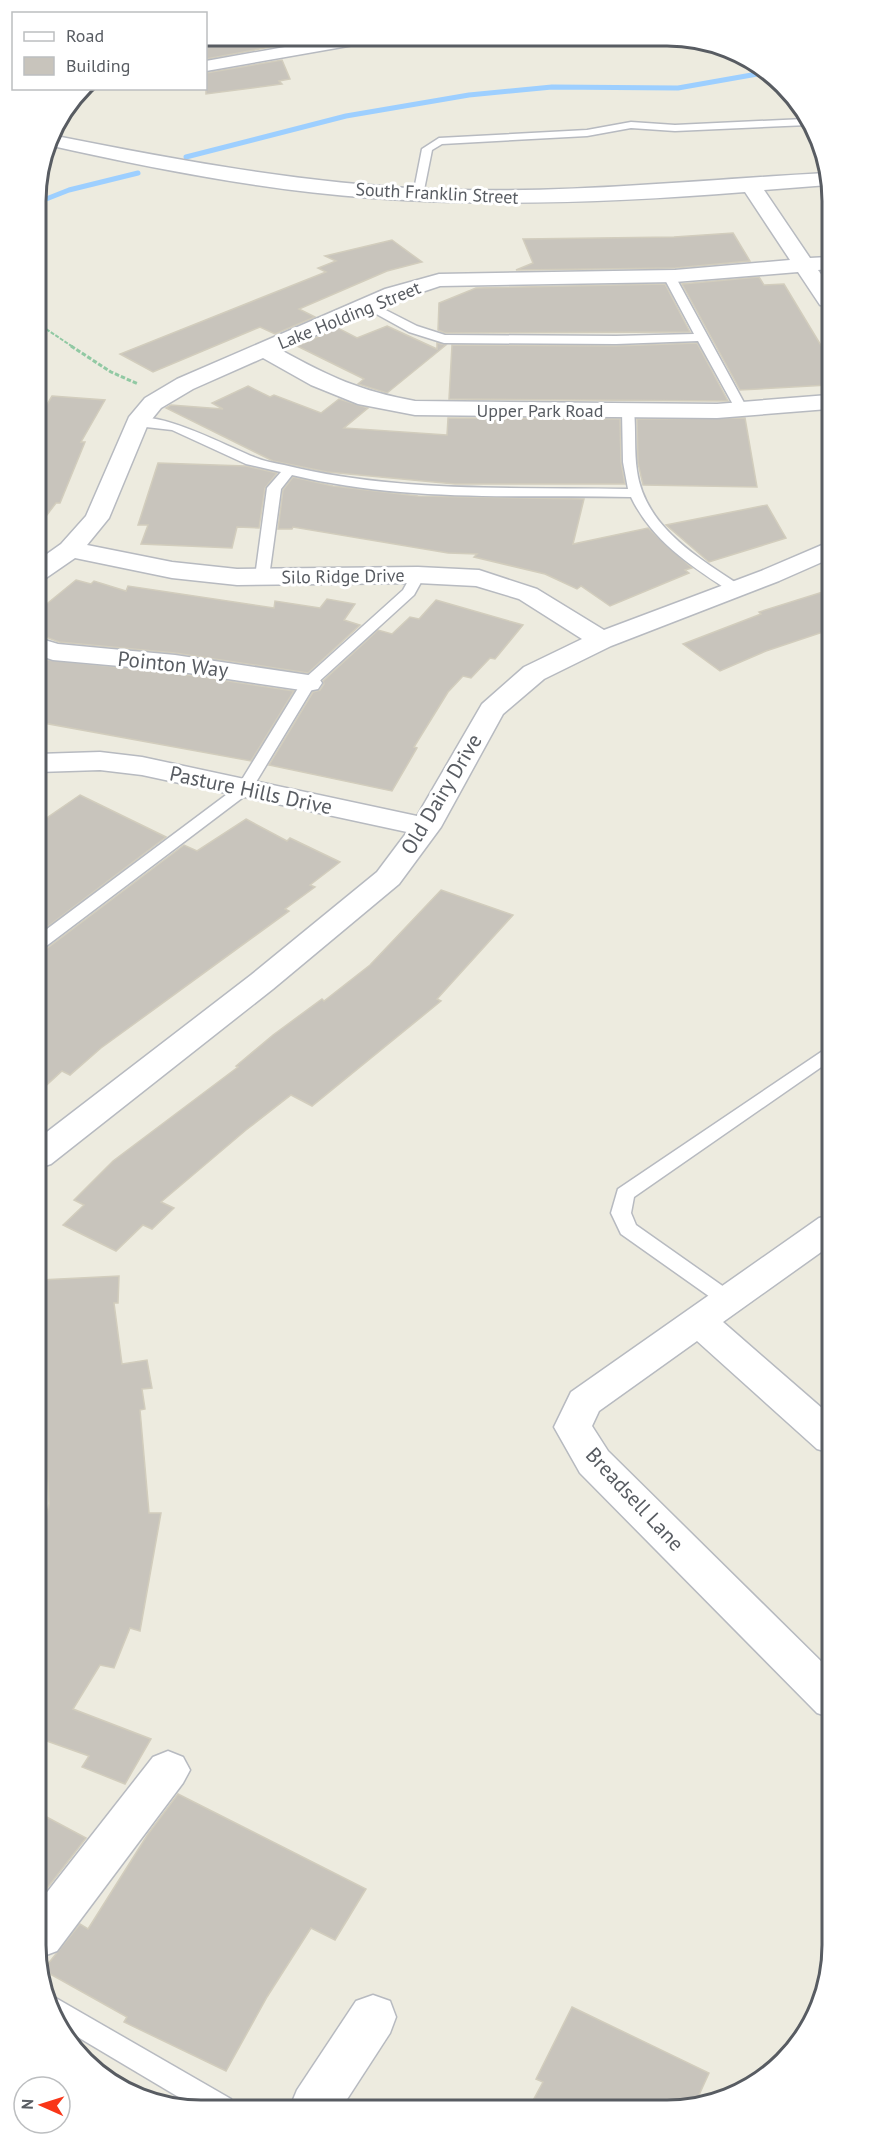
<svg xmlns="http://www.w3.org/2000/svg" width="869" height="2147" font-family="'PT Sans',sans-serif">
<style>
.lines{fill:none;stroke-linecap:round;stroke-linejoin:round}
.stream{stroke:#9dcfff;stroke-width:5}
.building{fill:#c8c4bc;stroke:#d2cdbd;stroke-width:1.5}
.lane-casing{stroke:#b7bac0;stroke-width:3}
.street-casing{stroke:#b7bac0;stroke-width:3}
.path-far1{stroke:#91c9a3;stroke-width:2;stroke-dasharray:4 1.5;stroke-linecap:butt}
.path{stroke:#91c9a3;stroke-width:3;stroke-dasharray:4.5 2;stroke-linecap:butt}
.lane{fill:#fff;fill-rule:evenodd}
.street{fill:#fff;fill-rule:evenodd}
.labels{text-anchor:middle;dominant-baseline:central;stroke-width:6;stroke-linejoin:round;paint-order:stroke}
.far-street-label{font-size:18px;fill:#585c62;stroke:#fff}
.street-label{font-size:21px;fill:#585c62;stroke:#fff}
.rim{fill:none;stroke:#585c62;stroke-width:3}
</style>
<rect width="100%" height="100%" fill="#edebdf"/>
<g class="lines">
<!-- stream -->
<g class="stream">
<path d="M 186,157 L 346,116 L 469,95 L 552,87 L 678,88 L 763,73"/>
<path d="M 36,203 L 69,190 L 138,173"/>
</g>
</g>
<!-- building -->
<g class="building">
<path d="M 206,36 L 272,36 L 276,46 L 206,59 Z"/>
<path d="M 282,60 L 290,79 L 279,81 L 282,84 L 206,94 L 206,73 Z"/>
<path d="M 733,233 L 750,261 L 675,268 L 516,270 L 533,263 L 523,239 L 674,237 Z"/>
<path d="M 392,240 L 422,262 L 387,271 L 299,309 L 315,317 L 275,334 L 260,327 L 153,372 L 120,354 L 326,272 L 318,268 L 336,261 L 325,256 Z"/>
<path d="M 759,277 L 764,285 L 784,284 L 828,357 L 828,385 L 740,390 L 682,284 Z"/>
<path d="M 665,284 L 690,332 L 445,333 L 438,330 L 439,303 L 476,288 Z"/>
<path d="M 387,326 L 437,349 L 437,343 L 446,345 L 387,393 L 358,384 L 364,379 L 297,346 L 338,328 L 357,338 Z"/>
<path d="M 697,343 L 728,401 L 449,399 L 452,345 L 616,346 Z"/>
<path d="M 248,386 L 270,397 L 274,395 L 321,413 L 339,399 L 368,408 L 344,428 L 447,435 L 448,418 L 620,419 L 621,462 L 625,484 L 455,484 L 327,472 L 273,461 L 166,408 L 171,405 L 223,409 L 212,403 Z"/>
<path d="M 52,396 L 105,400 L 81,442 L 85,442 L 60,503 L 56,503 L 37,528 L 37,421 Z"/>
<path d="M 745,418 L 757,487 L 643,485 L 638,463 L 637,419 Z"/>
<path d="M 158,463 L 246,466 L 277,473 L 265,488 L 259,528 L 237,527 L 232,548 L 141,544 L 148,525 L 138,525 Z"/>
<path d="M 293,477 L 333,486 L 418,496 L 584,499 L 573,544 L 648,528 L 692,568 L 685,570 L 689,573 L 610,606 L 581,586 L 577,589 L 545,574 L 474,557 L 477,554 L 448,553 L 293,527 L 292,529 L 278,529 L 283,490 Z"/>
<path d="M 767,505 L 786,538 L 709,562 L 666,525 Z"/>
<path d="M 76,580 L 91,584 L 94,581 L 126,591 L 128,586 L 274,608 L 275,601 L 320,608 L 327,599 L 355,604 L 344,620 L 360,625 L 308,673 L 175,653 L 59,642 L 38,634 L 38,611 Z"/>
<path d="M 829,590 L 829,630 L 766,651 L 720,671 L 683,644 L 761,614 L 759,612 Z"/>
<path d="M 436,600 L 523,625 L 495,659 L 490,658 L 471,678 L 463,676 L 448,692 L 414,747 L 417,748 L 392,791 L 269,765 L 313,692 L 320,690 L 324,684 L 323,681 L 378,630 L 392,634 L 410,617 L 419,619 Z"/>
<path d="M 47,660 L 175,673 L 294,691 L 251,761 L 38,722 L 38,666 Z"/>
<path d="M 80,795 L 166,837 L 39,933 L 38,824 Z"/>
<path d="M 246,819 L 287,841 L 290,838 L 340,862 L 310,885 L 315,887 L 285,909 L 289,911 L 101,1048 L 70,1075 L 62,1071 L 39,1092 L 39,950 L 46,949 L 184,845 L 197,851 Z"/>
<path d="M 441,890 L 513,915 L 437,999 L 441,1001 L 312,1106 L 291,1095 L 246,1130 L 161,1202 L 174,1208 L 152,1229 L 143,1225 L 116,1251 L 63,1225 L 84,1205 L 74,1200 L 113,1161 L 238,1067 L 236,1066 L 273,1035 L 322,999 L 324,1001 L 370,965 Z"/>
<path d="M 119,1276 L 118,1303 L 114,1303 L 122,1364 L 147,1360 L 152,1388 L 142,1389 L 145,1409 L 140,1410 L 149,1513 L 161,1513 L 140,1631 L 130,1628 L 114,1668 L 100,1665 L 73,1709 L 151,1739 L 125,1784 L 82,1767 L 89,1756 L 41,1739 L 40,1545 L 49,1504 L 44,1395 L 40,1396 L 40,1280 Z"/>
<path d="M 178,1794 L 366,1889 L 335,1940 L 311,1928 L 267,1997 L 226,2071 L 124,2022 L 127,2017 L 43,1970 L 80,1924 L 88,1929 L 148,1834 Z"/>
<path d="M 41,1814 L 86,1838 L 41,1896 Z"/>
<path d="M 572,2007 L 709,2073 L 694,2106 L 530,2106 L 543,2082 L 536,2079 Z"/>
</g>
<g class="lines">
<!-- lane casing -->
<g class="lane-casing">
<g id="lane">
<path d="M 804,119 L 808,125 L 675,131 L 631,128 L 587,136 L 442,144 L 432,150 L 423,195 L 418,198 L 413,195 L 422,149 L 439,138 L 587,130 L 631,122 L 675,125 Z"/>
<path d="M 669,273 L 675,276 L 748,410 L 746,413 L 738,413 L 736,410 L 698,341 L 616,344 L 444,343 L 409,332 L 360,305 L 370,302 L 417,326 L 445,335 L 616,336 L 694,334 L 663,276 Z"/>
<path d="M 628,407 L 634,411 C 636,431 634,451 637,471 C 645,527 697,557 741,586 L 741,592 L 731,592 C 691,566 652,541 631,497 C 518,495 403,502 292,475 L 281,489 L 269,577 L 267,580 L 257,580 L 255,577 L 267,488 L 281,472 L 246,464 L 172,430 L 137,426 L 131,422 C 149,404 232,449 254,457 C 263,461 274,463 284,465 C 398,493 512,487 628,489 L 623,462 L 622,411 Z"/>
<path d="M 418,571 L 425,575 L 414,595 L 314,686 L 250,792 L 45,947 L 39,948 L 39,935 L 238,786 L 303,680 L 403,590 L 413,572 Z"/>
<path d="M 830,1046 L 830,1061 L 634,1197 L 631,1213 L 636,1225 L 734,1294 L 737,1299 L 734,1304 L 727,1306 L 720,1304 L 621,1234 L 611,1213 L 618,1189 Z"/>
<path d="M 54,1997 L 231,2099 L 235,2108 L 197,2108 L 66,2030 L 48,1999 Z"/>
</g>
</g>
<!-- street casing -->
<g class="street-casing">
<g id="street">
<path d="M 341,37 L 380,37 L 371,42 L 206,71 L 206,61 Z"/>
<path d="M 51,135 C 176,160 301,183 428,189 C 562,195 694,180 827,173 L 828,185 L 764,190 L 810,258 L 828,257 L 828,269 L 818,270 L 828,284 L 828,306 L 820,305 L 798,272 L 675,282 L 440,286 L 401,299 L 281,350 C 330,377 360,391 415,401 L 717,404 L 828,395 L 828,409 L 717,418 L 415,415 L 358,404 L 311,385 L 263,358 L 193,389 L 161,408 L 148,424 L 109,518 L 87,545 L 172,562 L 237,569 L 418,567 L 479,570 L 537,589 L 604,630 L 761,571 L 829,542 L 829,559 L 779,581 L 611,646 L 544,679 L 503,714 L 441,827 L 399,884 L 273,989 L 51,1164 L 39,1168 L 39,1138 L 251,975 L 377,872 L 407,832 L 142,775 L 100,770 L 38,772 L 38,754 L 100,752 L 142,757 L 417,816 L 482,704 L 524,667 L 582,639 L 519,599 L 476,586 L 418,583 L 237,585 L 172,578 L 75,558 L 46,578 L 38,581 L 37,561 L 61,544 L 86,516 L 129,417 L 145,398 L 177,379 L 385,289 L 439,274 L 675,270 L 790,260 L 745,192 C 621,202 496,207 372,198 C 263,190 155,169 48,145 Z"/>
<path d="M 38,638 L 58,644 L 175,655 L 308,675 L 318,677 L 322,683 L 318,689 L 308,691 L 175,671 L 53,660 L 38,655 Z"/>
<path d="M 831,1215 L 831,1245 L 723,1322 L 831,1416 L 831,1453 L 817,1449 L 697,1341 L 599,1411 L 592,1426 L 608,1451 L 832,1672 L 832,1718 L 817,1713 L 580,1473 L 554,1427 L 571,1392 L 819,1218 Z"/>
<path d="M 168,1751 L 183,1757 L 190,1770 L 183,1783 L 57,1951 L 41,1957 L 41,1900 L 153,1757 Z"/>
<path d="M 373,1995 L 390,2001 L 396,2017 L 390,2033 L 342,2107 L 290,2107 L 297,2090 L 356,2001 Z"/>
</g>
</g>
<!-- path-far1 -->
<path class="path-far1" d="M 37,323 L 73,347"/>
<!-- path -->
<path class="path" d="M 71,346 L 111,372 L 138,384"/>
<!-- lane -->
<use href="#lane" class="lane"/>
<!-- street -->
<use href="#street" class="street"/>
</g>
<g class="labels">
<!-- far-street labels -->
<g class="far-street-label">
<text transform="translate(437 193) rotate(3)">South Franklin Street</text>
<text transform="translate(349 315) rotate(-22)">Lake Holding Street</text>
<text x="540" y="410">Upper Park Road</text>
<text transform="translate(343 576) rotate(-1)">Silo Ridge Drive</text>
</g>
<!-- street labels -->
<g class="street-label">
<text transform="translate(173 664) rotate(6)">Pointon Way</text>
<text transform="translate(251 790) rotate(12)">Pasture Hills Drive</text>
<text transform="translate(441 794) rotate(-59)">Old Dairy Drive</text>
<text transform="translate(635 1499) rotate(47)">Breadsell Lane</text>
</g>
</g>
<!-- crop -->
<path d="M0 0H869V2147H0ZM201 46H667A155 155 0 0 1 822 201V1945A155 155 0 0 1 667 2100H201A155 155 0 0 1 46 1945V201A155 155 0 0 1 201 46Z" fill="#fff" fill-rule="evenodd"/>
<path class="rim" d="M201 46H667A155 155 0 0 1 822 201V1945A155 155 0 0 1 667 2100H201A155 155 0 0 1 46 1945V201A155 155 0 0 1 201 46Z"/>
<!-- legend -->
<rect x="12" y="12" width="195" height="78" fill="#ffffff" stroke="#bcbec0" stroke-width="1.5"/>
<rect x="24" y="32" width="30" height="9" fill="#ffffff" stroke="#bcbec0" stroke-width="1.5"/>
<text x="66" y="42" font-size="18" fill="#585c62">Road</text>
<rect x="24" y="57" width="30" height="18" fill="#c8c4bc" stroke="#bcbec0" stroke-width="1.5"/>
<text x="66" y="72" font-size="18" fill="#585c62">Building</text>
<!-- north arrow -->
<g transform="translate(42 2105) rotate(273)"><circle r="28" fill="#ffffff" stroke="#bcbec0" stroke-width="1.5"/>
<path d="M0-4.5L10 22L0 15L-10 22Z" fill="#f93618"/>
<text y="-9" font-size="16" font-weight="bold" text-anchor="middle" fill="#585c62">N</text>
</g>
</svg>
